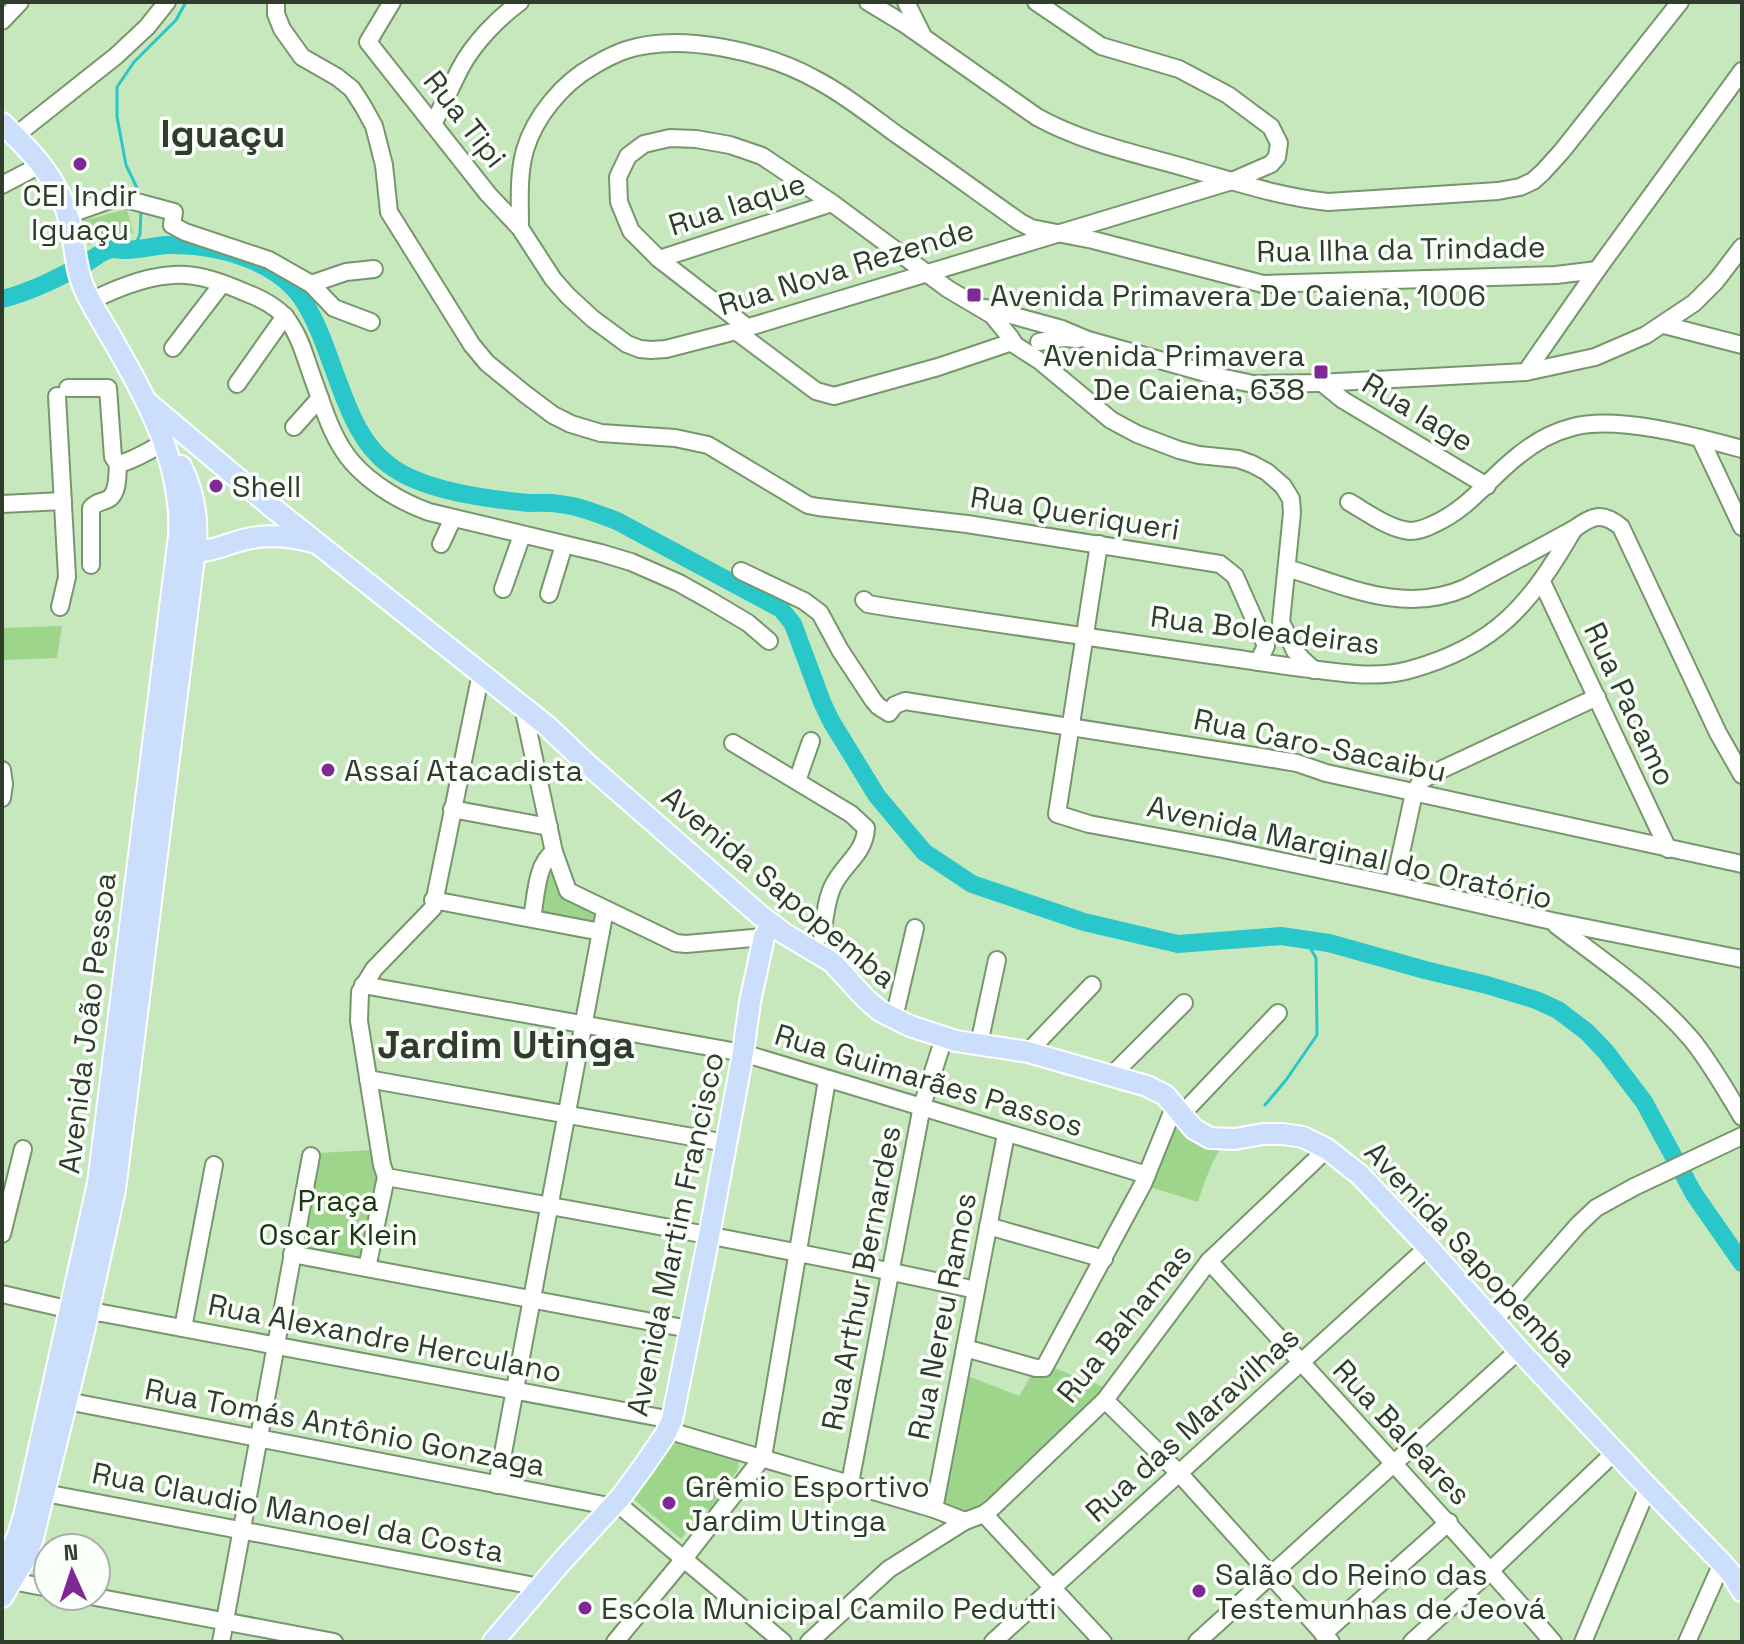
<svg xmlns="http://www.w3.org/2000/svg" width="1744" height="1644" font-family="'Space Grotesk',sans-serif">
<style>
.green{fill:#9dd68a}
.lines{fill:none;stroke-linecap:round;stroke-linejoin:round}
.stream{stroke:#29c6ca;stroke-width:3}
.river{stroke:#29c6ca;stroke-width:18}
.minor-casing{stroke:#78966d;stroke-width:20}
.major-casing{stroke:#fff;stroke-width:24}
.minor{stroke:#fff;stroke-width:16}
.major{stroke:#cbdffd;stroke-width:20}
.poi-dot{fill:#7f2997;stroke:#fbfffa;stroke-width:3}
.labels{text-anchor:middle;dominant-baseline:central;stroke-width:7;stroke-linejoin:round;paint-order:stroke}
.street-label{font-size:30px;fill:#303d2c;stroke:#fbfffa}
.poi-label{font-size:30px;fill:#303d2c;stroke:#fbfffa;text-anchor:start}
.park-label{font-size:30px;fill:#1c3811;stroke:#fbfffa}
.district-label{font-size:38px;font-weight:bold;fill:#303d2c;stroke:#fbfffa}
</style>
<rect width="100%" height="100%" fill="#c7e8bc"/>
<!-- green -->
<g class="green">
<path d="M 127,209 L 133,233 L 88,245 L 82,221 Z"/>
<path d="M 62,626 L 57,658 L 2,660 L 2,628 Z"/>
<path d="M 551,874 L 592,910 L 596,920 L 591,924 L 540,913 C 541,900 539,880 551,874 Z"/>
<path d="M 1174,1126 L 1180,1126 L 1222,1146 C 1210,1165 1205,1181 1198,1202 L 1147,1186 Z"/>
<path d="M 373,1150 L 377,1183 L 364,1256 L 359,1261 L 303,1250 L 300,1243 L 317,1153 Z"/>
<path d="M 1054,1368 L 1107,1388 L 983,1507 C 969,1512 954,1515 943,1504 L 965,1375 L 1019,1396 L 1031,1376 L 1046,1378 Z"/>
<path d="M 671,1441 L 733,1457 L 739,1463 L 737,1471 L 709,1510 L 705,1508 L 681,1539 L 632,1498 Z"/>
</g>
<g class="lines">
<!-- stream -->
<g class="stream">
<path d="M 140,198 L 137,188 L 126,165 L 117,117 L 117,87 L 134,62 L 176,20 L 186,2"/>
<path d="M 134,249 L 140,234 L 141,210"/>
<path d="M 1265,1105 L 1286,1080 L 1317,1035 L 1316,958 L 1305,939"/>
</g>
<!-- river -->
<path class="river" d="M 2,299 C 31,292 60,277 86,263 C 95,258 102,250 113,249 C 117,249 121,250 125,250 C 139,250 153,246 167,245 C 214,244 276,259 303,300 C 319,325 328,355 339,384 C 350,414 363,446 389,465 C 422,491 488,499 529,503 C 539,503 549,502 559,504 C 579,506 599,514 617,521 L 781,609 L 793,624 L 822,702 L 831,721 L 877,796 L 924,852 L 972,884 L 1084,922 L 1178,944 L 1281,936 L 1329,943 L 1425,970 L 1487,985 L 1536,1000 L 1558,1010 L 1587,1032 L 1606,1052 L 1644,1102 L 1694,1194 L 1742,1263"/>
<!-- minor casing -->
<g class="minor-casing">
<g id="minor">
<path d="M 276,2 L 276,14 L 282,29 L 302,57 L 337,77 L 352,89 L 363,106 L 374,126 L 384,165 L 389,212 L 472,345 L 487,363 L 525,394 L 553,415 L 571,424 L 601,433 L 675,438 L 708,445 L 808,505 L 818,507 L 967,524 L 1220,564 L 1235,576 L 1266,646 L 1258,662"/>
<path d="M 392,2 L 368,42 L 488,194 L 520,228 L 553,279 L 568,296 L 593,319 L 627,344 L 640,349 L 651,350 L 666,349 L 736,331 L 1232,181 L 1271,164 L 1277,157 L 1279,143 L 1271,127 L 1228,95 L 1179,69 L 1101,46 L 1036,2"/>
<path d="M 868,2 L 906,25 L 1037,117 C 1084,143 1138,154 1190,169 C 1236,182 1280,197 1328,202 L 1498,191 L 1520,187 L 1533,181 L 1543,172 L 1562,151 L 1680,2"/>
<path d="M 906,2 L 922,34"/>
<path d="M 2,21 L 20,2"/>
<path d="M 433,124 C 443,106 451,86 461,67 C 474,43 497,19 520,2"/>
<path d="M 15,136 L 116,56 L 147,27 L 167,2"/>
<path d="M 2,185 L 42,164"/>
<path d="M 68,215 L 118,197 L 174,212 L 172,225 L 185,232 L 269,260 L 311,284 L 334,308 L 371,322"/>
<path d="M 520,228 C 520,203 518,174 525,150 C 535,116 563,83 593,66 C 603,60 614,54 626,50 C 681,32 766,52 815,79 C 844,94 870,115 896,134 C 938,163 979,193 1020,222 L 1031,228 L 1093,240 L 1263,284 L 1556,275 L 1597,270"/>
<path d="M 659,259 L 832,203"/>
<path d="M 311,284 L 346,272 L 374,269"/>
<path d="M 91,301 C 119,287 153,273 185,275 C 205,276 226,284 244,292 C 260,298 279,307 289,322 C 301,339 306,360 313,379 C 323,406 332,439 352,462 C 371,484 401,502 429,512 L 601,553 L 631,562 L 679,583 L 711,601 L 748,623 L 769,641"/>
<path d="M 985,308 L 1062,329 L 1088,340 L 1220,377 L 1253,384 L 1318,383 L 1526,372 L 1595,357 L 1646,335 L 1694,303 L 1716,281 L 1742,247"/>
<path d="M 1664,325 L 1742,345"/>
<path d="M 747,327 L 659,259 L 631,231 L 619,202 L 618,177 L 628,156 L 644,144 L 670,138 L 696,139 L 730,145 L 762,156 L 832,203 L 948,289 L 992,315 L 1010,337 L 1015,345 L 1040,361 L 1111,420 L 1137,434 L 1179,450 L 1199,455 L 1238,459 L 1252,464 L 1267,472 L 1283,486 L 1291,499 L 1292,513 L 1281,622 L 1295,651 L 1303,660 L 1314,670"/>
<path d="M 736,331 L 816,391 L 834,396 L 938,367 L 1012,342"/>
<path d="M 1039,342 L 1063,338 L 1078,339"/>
<path d="M 173,348 L 222,284"/>
<path d="M 1526,372 L 1597,270 L 1742,71"/>
<path d="M 1322,383 L 1343,400 L 1487,486"/>
<path d="M 237,384 L 285,316"/>
<path d="M 68,388 L 108,388 L 113,457 L 118,464 C 134,461 149,450 164,443"/>
<path d="M 57,396 L 67,577 L 60,607"/>
<path d="M 294,427 L 320,398"/>
<path d="M 1700,438 L 1742,527"/>
<path d="M 1349,502 C 1368,513 1389,529 1410,531 C 1418,531 1426,528 1434,524 C 1470,508 1489,478 1519,455 C 1535,442 1553,432 1573,427 C 1618,415 1697,437 1742,449"/>
<path d="M 2,504 L 63,501"/>
<path d="M 441,544 L 453,518"/>
<path d="M 1099,544 L 1057,814 L 1089,824 L 1223,849 L 1394,885 L 1552,921 L 1742,959"/>
<path d="M 91,565 L 91,508 C 98,500 103,503 110,498 C 119,490 117,474 118,464"/>
<path d="M 1287,568 C 1346,586 1404,615 1465,588 L 1574,529 C 1592,516 1602,511 1621,527 L 1718,733 L 1742,775"/>
<path d="M 741,571 L 804,601 L 820,613 L 840,650 L 873,700 L 878,706 L 889,713 L 895,705 L 905,701 L 1267,758 L 1297,763 L 1326,773 L 1742,864"/>
<path d="M 1542,582 L 1668,849"/>
<path d="M 503,589 L 522,535"/>
<path d="M 549,594 L 564,545"/>
<path d="M 864,600 L 868,604 L 892,608 C 996,623 1100,638 1204,654 C 1242,659 1280,666 1319,670 C 1349,674 1379,678 1409,670 C 1497,646 1530,604 1574,529"/>
<path d="M 523,707 L 554,852 L 568,891 L 676,943 L 686,944 L 764,937"/>
<path d="M 733,743 L 851,814 L 866,828 C 865,853 844,864 834,884 C 826,898 825,919 822,935"/>
<path d="M 2,770 L 4,784 L 2,798"/>
<path d="M 797,781 L 811,741"/>
<path d="M 452,809 L 549,827"/>
<path d="M 1394,885 L 1414,793 L 1421,781 L 1432,774 L 1597,697"/>
<path d="M 433,900 L 601,932"/>
<path d="M 532,918 C 536,898 536,863 554,852"/>
<path d="M 1556,925 C 1603,961 1653,994 1692,1040 C 1710,1062 1727,1092 1742,1117"/>
<path d="M 363,985 L 743,1053 L 1147,1175"/>
<path d="M 894,1018 L 915,928"/>
<path d="M 979,1044 L 997,960"/>
<path d="M 1028,1052 L 1092,985"/>
<path d="M 1112,1075 L 1184,1003"/>
<path d="M 368,1079 L 726,1143"/>
<path d="M 1182,1114 L 1278,1013"/>
<path d="M 386,1177 C 583,1211 781,1247 976,1290"/>
<path d="M 988,1226 L 1104,1259"/>
<path d="M 2,1234 L 23,1149"/>
<path d="M 292,1254 L 689,1329"/>
<path d="M 1209,1261 C 1324,1388 1441,1513 1553,1642"/>
<path d="M 367,1268 L 386,1177 L 382,1165 L 359,1021 L 360,992 L 374,969 L 433,908 L 481,673"/>
<path d="M 2,1294 L 71,1310 L 102,1313 L 672,1420"/>
<path d="M 1494,1321 L 1578,1225 L 1596,1208 L 1634,1187 L 1742,1136"/>
<path d="M 183,1328 L 214,1165"/>
<path d="M 965,1348 L 1036,1368 L 1044,1368 L 1143,1184 L 1175,1105"/>
<path d="M 1105,1400 L 1179,1473 L 1331,1642"/>
<path d="M 67,1401 L 624,1509 L 783,1642"/>
<path d="M 668,1427 L 680,1434 L 934,1509 L 965,1521"/>
<path d="M 850,1483 L 922,1106 L 944,1038"/>
<path d="M 497,1485 L 605,910"/>
<path d="M 45,1493 L 540,1587"/>
<path d="M 934,1509 L 1006,1134"/>
<path d="M 984,1514 L 1103,1642"/>
<path d="M 12,1581 L 48,1588"/>
<path d="M 90,1596 L 334,1642"/>
<path d="M 1323,1634 L 1449,1522"/>
<path d="M 221,1642 L 311,1156"/>
<path d="M 615,1642 L 683,1560 L 763,1457 L 827,1080"/>
<path d="M 809,1642 L 889,1569 L 965,1521 L 984,1514 L 992,1508 L 1105,1400 L 1209,1261 L 1327,1149"/>
<path d="M 993,1642 L 1428,1247"/>
<path d="M 1197,1642 L 1519,1350"/>
<path d="M 1412,1642 L 1491,1570 L 1615,1452"/>
<path d="M 1583,1642 L 1648,1487"/>
<path d="M 1687,1642 L 1722,1563"/>
</g>
</g>
<!-- major casing -->
<g class="major-casing">
<g id="major">
<path d="M 2,123 C 32,152 60,181 70,223 C 75,244 75,268 84,288 C 92,307 104,324 114,342 C 148,401 183,465 179,536 L 98,1183 L 24,1516 L 17,1538 L 2,1567"/>
<path d="M 148,403 L 273,508 L 547,726 L 585,762 L 761,916 L 785,934 L 832,962 L 865,998 L 880,1011 L 910,1026 L 956,1041 L 1028,1052 L 1147,1086 L 1165,1095 L 1194,1129 L 1210,1138 L 1235,1139 L 1263,1134 L 1283,1134 L 1303,1137 L 1327,1149 L 1360,1175 L 1428,1247 L 1519,1350 L 1648,1487 L 1722,1563 L 1733,1576 L 1742,1591"/>
<path d="M 184,550 C 209,555 224,544 247,539 C 268,534 293,537 313,542"/>
<path d="M 2,1597 L 26,1557 L 33,1538 L 84,1331 L 115,1190 L 196,542 C 198,514 193,490 181,466"/>
<path d="M 493,1642 L 563,1560 L 621,1497 L 643,1467 L 665,1435 L 672,1420 L 709,1236 L 743,1053 L 750,1002 L 764,937 L 772,924"/>
</g>
</g>
<!-- minor -->
<use href="#minor" class="minor"/>
<!-- major -->
<use href="#major" class="major"/>
</g>
<!-- markers -->
<g class="poi-dot">
<circle cx="80" cy="164" r="8"/>
<rect x="966" y="287" width="16" height="16" rx="4"/>
<rect x="1313" y="364" width="16" height="16" rx="4"/>
<circle cx="216" cy="486" r="8"/>
<circle cx="328" cy="770" r="8"/>
<circle cx="669" cy="1503" r="8"/>
<circle cx="1199" cy="1591" r="8"/>
<circle cx="585" cy="1608" r="8"/>
</g>
<g class="labels">
<!-- street labels -->
<g class="street-label">
<text transform="translate(465 119) rotate(52)">Rua Tipi</text>
<text transform="translate(737 204) rotate(-18)">Rua Iaque</text>
<text transform="translate(1401 249) rotate(-1)">Rua Ilha da Trindade</text>
<text transform="translate(846 267) rotate(-17)">Rua Nova Rezende</text>
<text transform="translate(1418 412) rotate(31)">Rua Iage</text>
<text transform="translate(1075 513) rotate(9)">Rua Queriqueri</text>
<text transform="translate(1265 630) rotate(7)">Rua Boleadeiras</text>
<text transform="translate(1630 704) rotate(65)">Rua Pacamo</text>
<text transform="translate(1320 745) rotate(12)">Rua Caro-Sacaibu</text>
<text transform="translate(1350 852) rotate(13)">Avenida Marginal do Oratório</text>
<text transform="translate(779 887) rotate(40)">Avenida Sapopemba</text>
<text transform="translate(87 1023) rotate(-83)">Avenida João Pessoa</text>
<text transform="translate(929 1080) rotate(17)">Rua Guimarães Passos</text>
<text transform="translate(675 1234) rotate(-78)">Avenida Martim Francisco</text>
<text transform="translate(1471 1254) rotate(47)">Avenida Sapopemba</text>
<text transform="translate(861 1278) rotate(-79)">Rua Arthur Bernardes</text>
<text transform="translate(942 1316) rotate(-79)">Rua Nereu Ramos</text>
<text transform="translate(1124 1323) rotate(-51)">Rua Bahamas</text>
<text transform="translate(385 1338) rotate(11)">Rua Alexandre Herculano</text>
<text transform="translate(1192 1424) rotate(-42)">Rua das Maravilhas</text>
<text transform="translate(345 1427) rotate(11)">Rua Tomás Antônio Gonzaga</text>
<text transform="translate(1402 1432) rotate(47)">Rua Baleares</text>
<text transform="translate(298 1512) rotate(11)">Rua Claudio Manoel da Costa</text>
</g>
<!-- poi labels -->
<g class="poi-label">
<text x="80" y="195" text-anchor="middle">CEI Indir<tspan x="80" dy="34">Iguaçu</tspan></text>
<text x="990" y="295">Avenida Primavera De Caiena, 1006</text>
<text x="1305" y="355" text-anchor="end">Avenida Primavera<tspan x="1305" dy="34">De Caiena, 638</tspan></text>
<text x="232" y="486">Shell</text>
<text x="344" y="770">Assaí Atacadista</text>
<text x="685" y="1486">Grêmio Esportivo<tspan x="685" dy="34">Jardim Utinga</tspan></text>
<text x="1215" y="1574">Salão do Reino das<tspan x="1215" dy="34">Testemunhas de Jeová</tspan></text>
<text x="601" y="1608">Escola Municipal Camilo Pedutti</text>
</g>
<!-- park labels -->
<g class="park-label">
<text x="338" y="1200">Praça<tspan x="338" dy="34">Oscar Klein</tspan></text>
</g>
<!-- district labels -->
<g class="district-label">
<text x="223" y="134">Iguaçu</text>
<text x="506" y="1045">Jardim Utinga</text>
</g>
</g>
<!-- border -->
<rect width="1744" height="1644" fill="none" stroke="#303d2c" stroke-width="8"/>
<!-- north arrow -->
<g transform="translate(72 1572) rotate(357)"><circle r="38" fill="#fbfffa" stroke="#aab1a8" stroke-width="2"/>
<path d="M0-6L14 30L0 20L-14 30Z" fill="#7f2997"/>
<text y="-12" font-size="22" font-weight="bold" text-anchor="middle" fill="#303d2c">N</text>
</g>
</svg>
